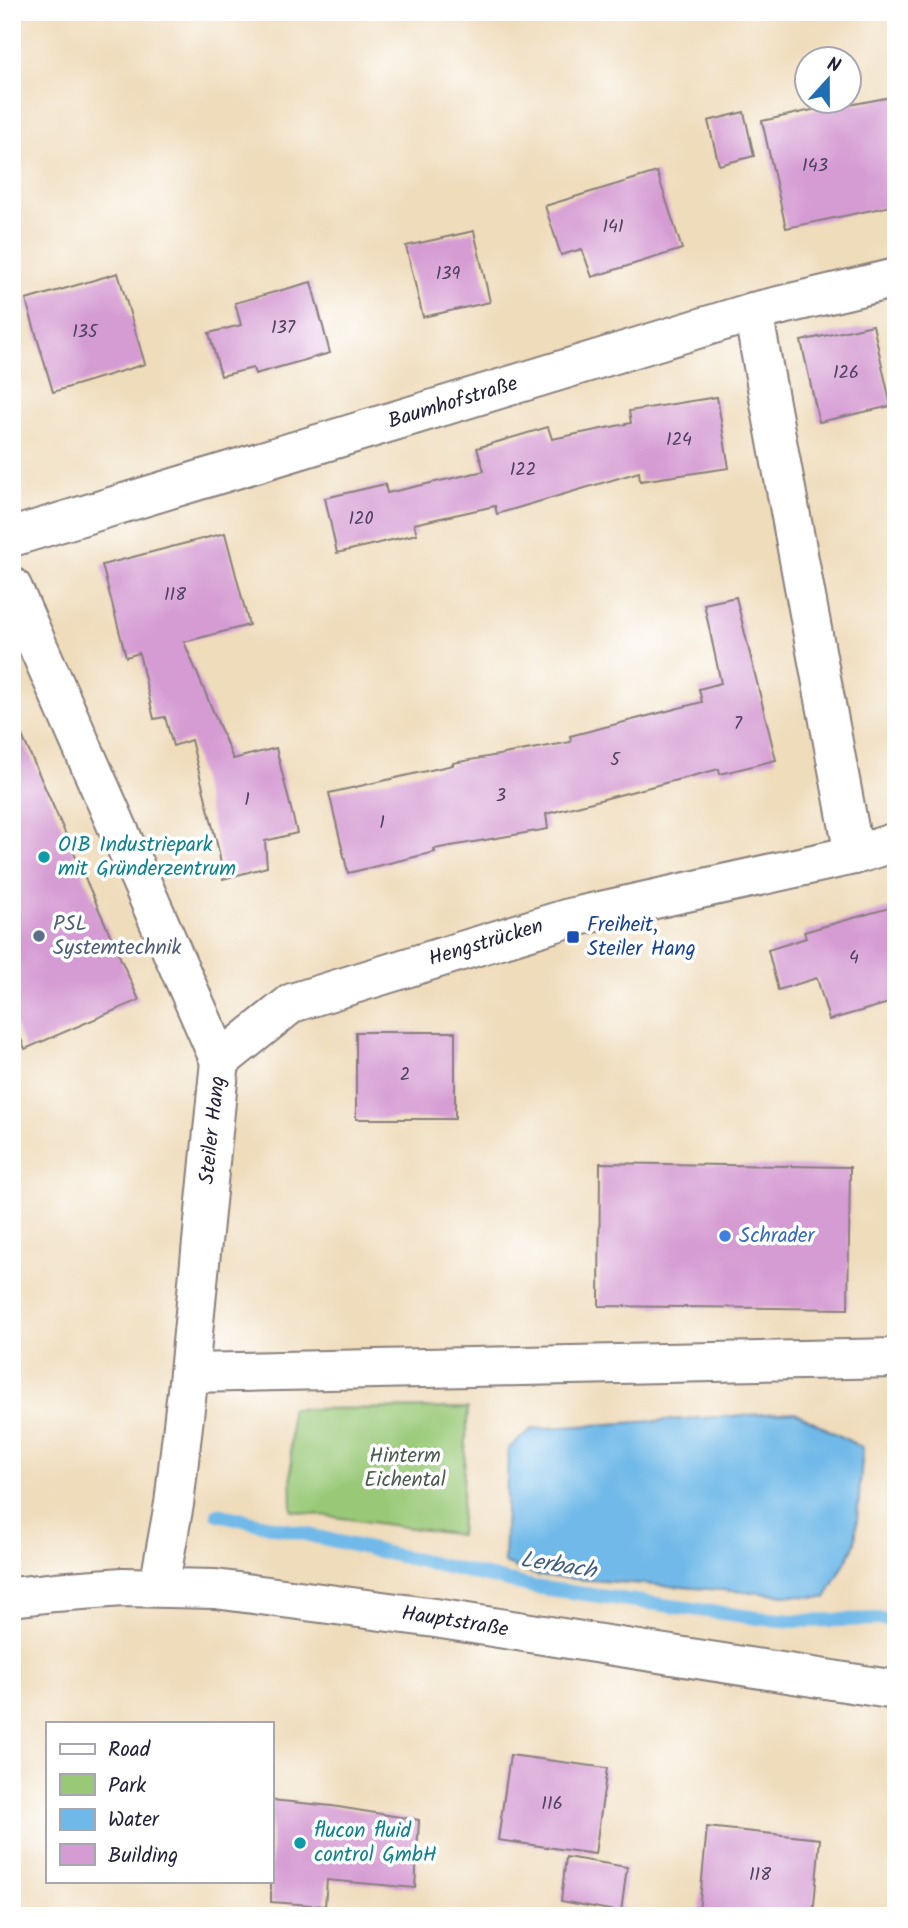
<svg xmlns="http://www.w3.org/2000/svg" width="908" height="1928" font-family="Kalam,sans-serif">
<style>
.green{fill:#99c977;stroke:#5e7659;stroke-width:2}
.water{fill:#6fb9e8;stroke:#486e92;stroke-width:2}
.lines{fill:none;stroke-linecap:round;stroke-linejoin:round}
.stream{stroke:#6fb9e8;stroke-width:14}
.building{fill:#d59cd3}
.minor-casing{stroke:#887f7b;stroke-width:42}
.minor{stroke:#fff;stroke-width:38}
.culture-dot{fill:#0f9aa8;stroke:#fff;stroke-width:2.5}
.service-dot{fill:#5c6f8a;stroke:#fff;stroke-width:2.5}
.transit-dot{fill:#1a4fb4;stroke:#fff;stroke-width:2.5}
.shop-dot{fill:#3f7fe0;stroke:#fff;stroke-width:2.5}
.labels{text-anchor:middle;dominant-baseline:central;stroke-width:7;stroke-linejoin:round;paint-order:stroke}
.number-label{font-size:18px;fill:#4f4061}
.street-label{font-size:21px;fill:#22223b;stroke:#fff}
.culture-label{font-size:21px;fill:#0d838f;stroke:#fff;text-anchor:start}
.service-label{font-size:21px;fill:#4e5e75;stroke:#fff;text-anchor:start}
.transit-label{font-size:21px;fill:#164399;stroke:#fff;text-anchor:start}
.shop-label{font-size:21px;fill:#366cbe;stroke:#fff;text-anchor:start}
.park-label{font-size:21px;fill:#4c5c50;stroke:#fff}
.water-label{font-size:23px;font-style:italic;fill:#415e80;stroke:#fff}
</style>
<rect width="100%" height="100%" fill="#fff"/>
<filter id="ink" filterUnits="userSpaceOnUse"><feTurbulence type="fractalNoise" baseFrequency=".0143" numOctaves="2"/><feDisplacementMap in="SourceGraphic" scale="14" xChannelSelector="R" yChannelSelector="G"/><feConvolveMatrix kernelMatrix="1 2 1 2 8 2 1 2 1" color-interpolation-filters="sRGB"/></filter>
<filter id="wash" filterUnits="userSpaceOnUse"><feTurbulence type="fractalNoise" baseFrequency=".00686" numOctaves="4" result="noise"/><feDisplacementMap in="SourceGraphic" scale="28" xChannelSelector="R" yChannelSelector="G"/><feGaussianBlur stdDeviation="1.57" result="paint"/><feColorMatrix in="noise" values="0 0 0 0 0 0 0 0 0 0 0 0 0 0 0 0 0 1.4 0 .05"/><feComposite in="paint" operator="in"/></filter>
<g filter="url(#wash)">
<rect width="100%" height="100%" fill="#efdcbb"/>
<!-- green -->
<path class="green" d="M 468,1408 L 460,1535 L 292,1511 L 290,1409 Z"/>
<!-- water -->
<path class="water" d="M 795,1412 L 863,1448 L 855,1544 L 826,1598 L 538,1576 L 504,1563 L 508,1449 L 532,1429 Z"/>
<g class="lines">
<!-- stream -->
<path class="stream" d="M 218,1514 L 534,1587 L 758,1618 L 794,1621 L 882,1619 L 896,1623"/>
</g>
<g id="blocks">
<!-- building -->
<g class="building">
<path d="M 896,96 L 896,205 L 786,228 L 762,121 L 844,103 L 844,106 Z"/>
<path d="M 744,112 L 754,156 L 719,165 L 708,121 Z"/>
<path d="M 657,172 L 682,249 L 592,277 L 582,249 L 561,255 L 545,206 Z"/>
<path d="M 474,231 L 490,302 L 423,317 L 406,246 Z"/>
<path d="M 118,273 L 145,364 L 53,392 L 26,300 Z"/>
<path d="M 311,282 L 330,353 L 255,374 L 253,368 L 221,376 L 209,333 L 241,325 L 235,303 Z"/>
<path d="M 873,325 L 891,406 L 819,422 L 801,341 Z"/>
<path d="M 717,397 L 729,468 L 640,481 L 639,472 L 497,514 L 495,506 L 414,524 L 417,534 L 337,553 L 325,498 L 385,484 L 387,493 L 484,471 L 477,448 L 548,427 L 552,439 L 631,423 L 629,411 Z"/>
<path d="M 225,533 L 249,625 L 184,642 L 233,759 L 276,748 L 297,833 L 265,841 L 267,867 L 223,879 L 219,852 L 191,740 L 173,746 L 165,717 L 154,719 L 139,653 L 126,657 L 102,565 Z"/>
<path d="M 736,597 L 776,760 L 720,774 L 719,769 L 546,814 L 548,829 L 434,849 L 435,852 L 348,873 L 329,793 L 453,765 L 453,763 L 571,742 L 570,736 L 702,702 L 699,689 L 721,683 L 704,604 Z"/>
<path d="M 12,713 L 139,1000 L 25,1049 L 12,1018 Z"/>
<path d="M 896,906 L 896,1001 L 829,1020 L 817,978 L 778,990 L 768,950 L 806,938 L 804,932 Z"/>
<rect x="356" y="1032" width="99" height="87"/>
<path d="M 600,1163 L 850,1167 L 848,1309 L 599,1306 Z"/>
<path d="M 510,1755 L 607,1768 L 595,1854 L 498,1840 Z"/>
<path d="M 271,1800 L 332,1806 L 419,1820 L 415,1888 L 327,1880 L 325,1906 L 271,1902 Z"/>
<path d="M 707,1827 L 820,1839 L 813,1916 L 751,1916 L 699,1911 Z"/>
<path d="M 566,1857 L 627,1867 L 621,1912 L 561,1901 Z"/>
</g>
</g>
</g>
<g filter="url(#ink)">
<use href="#blocks" fill-opacity="0" stroke="#887f7b" stroke-width="2"/>
<g class="lines">
<!-- minor casing -->
<g class="minor-casing">
<g id="minor">
<path d="M 753,312 L 854,855"/>
<path d="M 12,537 L 753,312 L 896,278"/>
<path d="M 12,587 L 220,1061 L 189,1373 L 174,1504 L 159,1587"/>
<path d="M 220,1061 L 292,1003 L 569,918 L 854,855 L 896,842"/>
<path d="M 189,1373 L 896,1358"/>
<path d="M 12,1597 L 55,1592 L 123,1587 L 215,1589 L 435,1618 L 896,1690"/>
</g>
</g>
<!-- minor -->
<use href="#minor" class="minor"/>
</g>
</g>
<!-- markers -->
<g class="culture-dot">
<circle cx="44" cy="857" r="7"/>
<circle cx="300" cy="1843" r="7"/>
</g>
<circle class="service-dot" cx="39" cy="936" r="7"/>
<rect class="transit-dot" x="566" y="930" width="14" height="14" rx="3.5"/>
<circle class="shop-dot" cx="725" cy="1236" r="7"/>
<g class="labels">
<!-- number labels -->
<g class="number-label">
<text x="815" y="166">143</text>
<text x="613" y="227">141</text>
<text x="448" y="274">139</text>
<text x="283" y="328">137</text>
<text x="85" y="332">135</text>
<text x="846" y="373">126</text>
<text x="679" y="440">124</text>
<text x="523" y="470">122</text>
<text x="361" y="519">120</text>
<text x="175" y="595">118</text>
<text x="738" y="724">7</text>
<text x="615" y="760">5</text>
<text x="501" y="796">3</text>
<text x="247" y="800">1</text>
<text x="382" y="823">1</text>
<text x="854" y="958">4</text>
<text x="405" y="1075">2</text>
<text x="552" y="1804">116</text>
<text x="760" y="1875">118</text>
</g>
<!-- street labels -->
<g class="street-label">
<text transform="translate(453 403) rotate(-17)">Baumhofstraße</text>
<text transform="translate(486 943) rotate(-17)">Hengstrücken</text>
<text transform="translate(213 1130) rotate(-84)">Steiler Hang</text>
<text transform="translate(455 1622) rotate(9)">Hauptstraße</text>
</g>
<!-- culture labels -->
<g class="culture-label">
<text x="58" y="845">OIB Industriepark<tspan x="58" dy="24">mit Gründerzentrum</tspan></text>
<text x="314" y="1831">flucon fluid<tspan x="314" dy="24">control GmbH</tspan></text>
</g>
<!-- service labels -->
<g class="service-label">
<text x="53" y="924">PSL<tspan x="53" dy="24">Systemtechnik</tspan></text>
</g>
<!-- transit labels -->
<g class="transit-label">
<text x="587" y="925">Freiheit,<tspan x="587" dy="24">Steiler Hang</tspan></text>
</g>
<!-- shop labels -->
<g class="shop-label">
<text x="739" y="1236">Schrader</text>
</g>
<!-- park labels -->
<g class="park-label">
<text x="405" y="1456">Hinterm<tspan x="405" dy="24">Eichental</tspan></text>
</g>
<!-- water labels -->
<g class="water-label">
<text transform="translate(558 1566) rotate(9)">Lerbach</text>
</g>
</g>
<!-- margin -->
<rect width="908" height="1928" fill="none" stroke="#fff" stroke-width="42"/>
<!-- legend -->
<rect x="46" y="1722" width="228" height="161" fill="#ffffff" stroke="#a7a7b1" stroke-width="2"/>
<rect x="60" y="1744" width="35" height="10" fill="#ffffff" stroke="#a7a7b1" stroke-width="2"/>
<text x="108" y="1756" font-size="21" fill="#22223b">Road</text>
<rect x="60" y="1774" width="35" height="21" fill="#99c977" stroke="#a7a7b1" stroke-width="2"/>
<text x="108" y="1792" font-size="21" fill="#22223b">Park</text>
<rect x="60" y="1809" width="35" height="21" fill="#6fb9e8" stroke="#a7a7b1" stroke-width="2"/>
<text x="108" y="1826" font-size="21" fill="#22223b">Water</text>
<rect x="60" y="1844" width="35" height="21" fill="#d59cd3" stroke="#a7a7b1" stroke-width="2"/>
<text x="108" y="1862" font-size="21" fill="#22223b">Building</text>
<!-- north arrow -->
<g transform="translate(828 80) rotate(21)"><circle r="33" fill="#ffffff" stroke="#a7a7b1" stroke-width="2"/>
<path d="M0-5L12 26L0 18L-12 26Z" fill="#1f6fb2"/>
<text y="-10" font-size="19" font-weight="bold" text-anchor="middle" fill="#22223b">N</text>
</g>
</svg>
